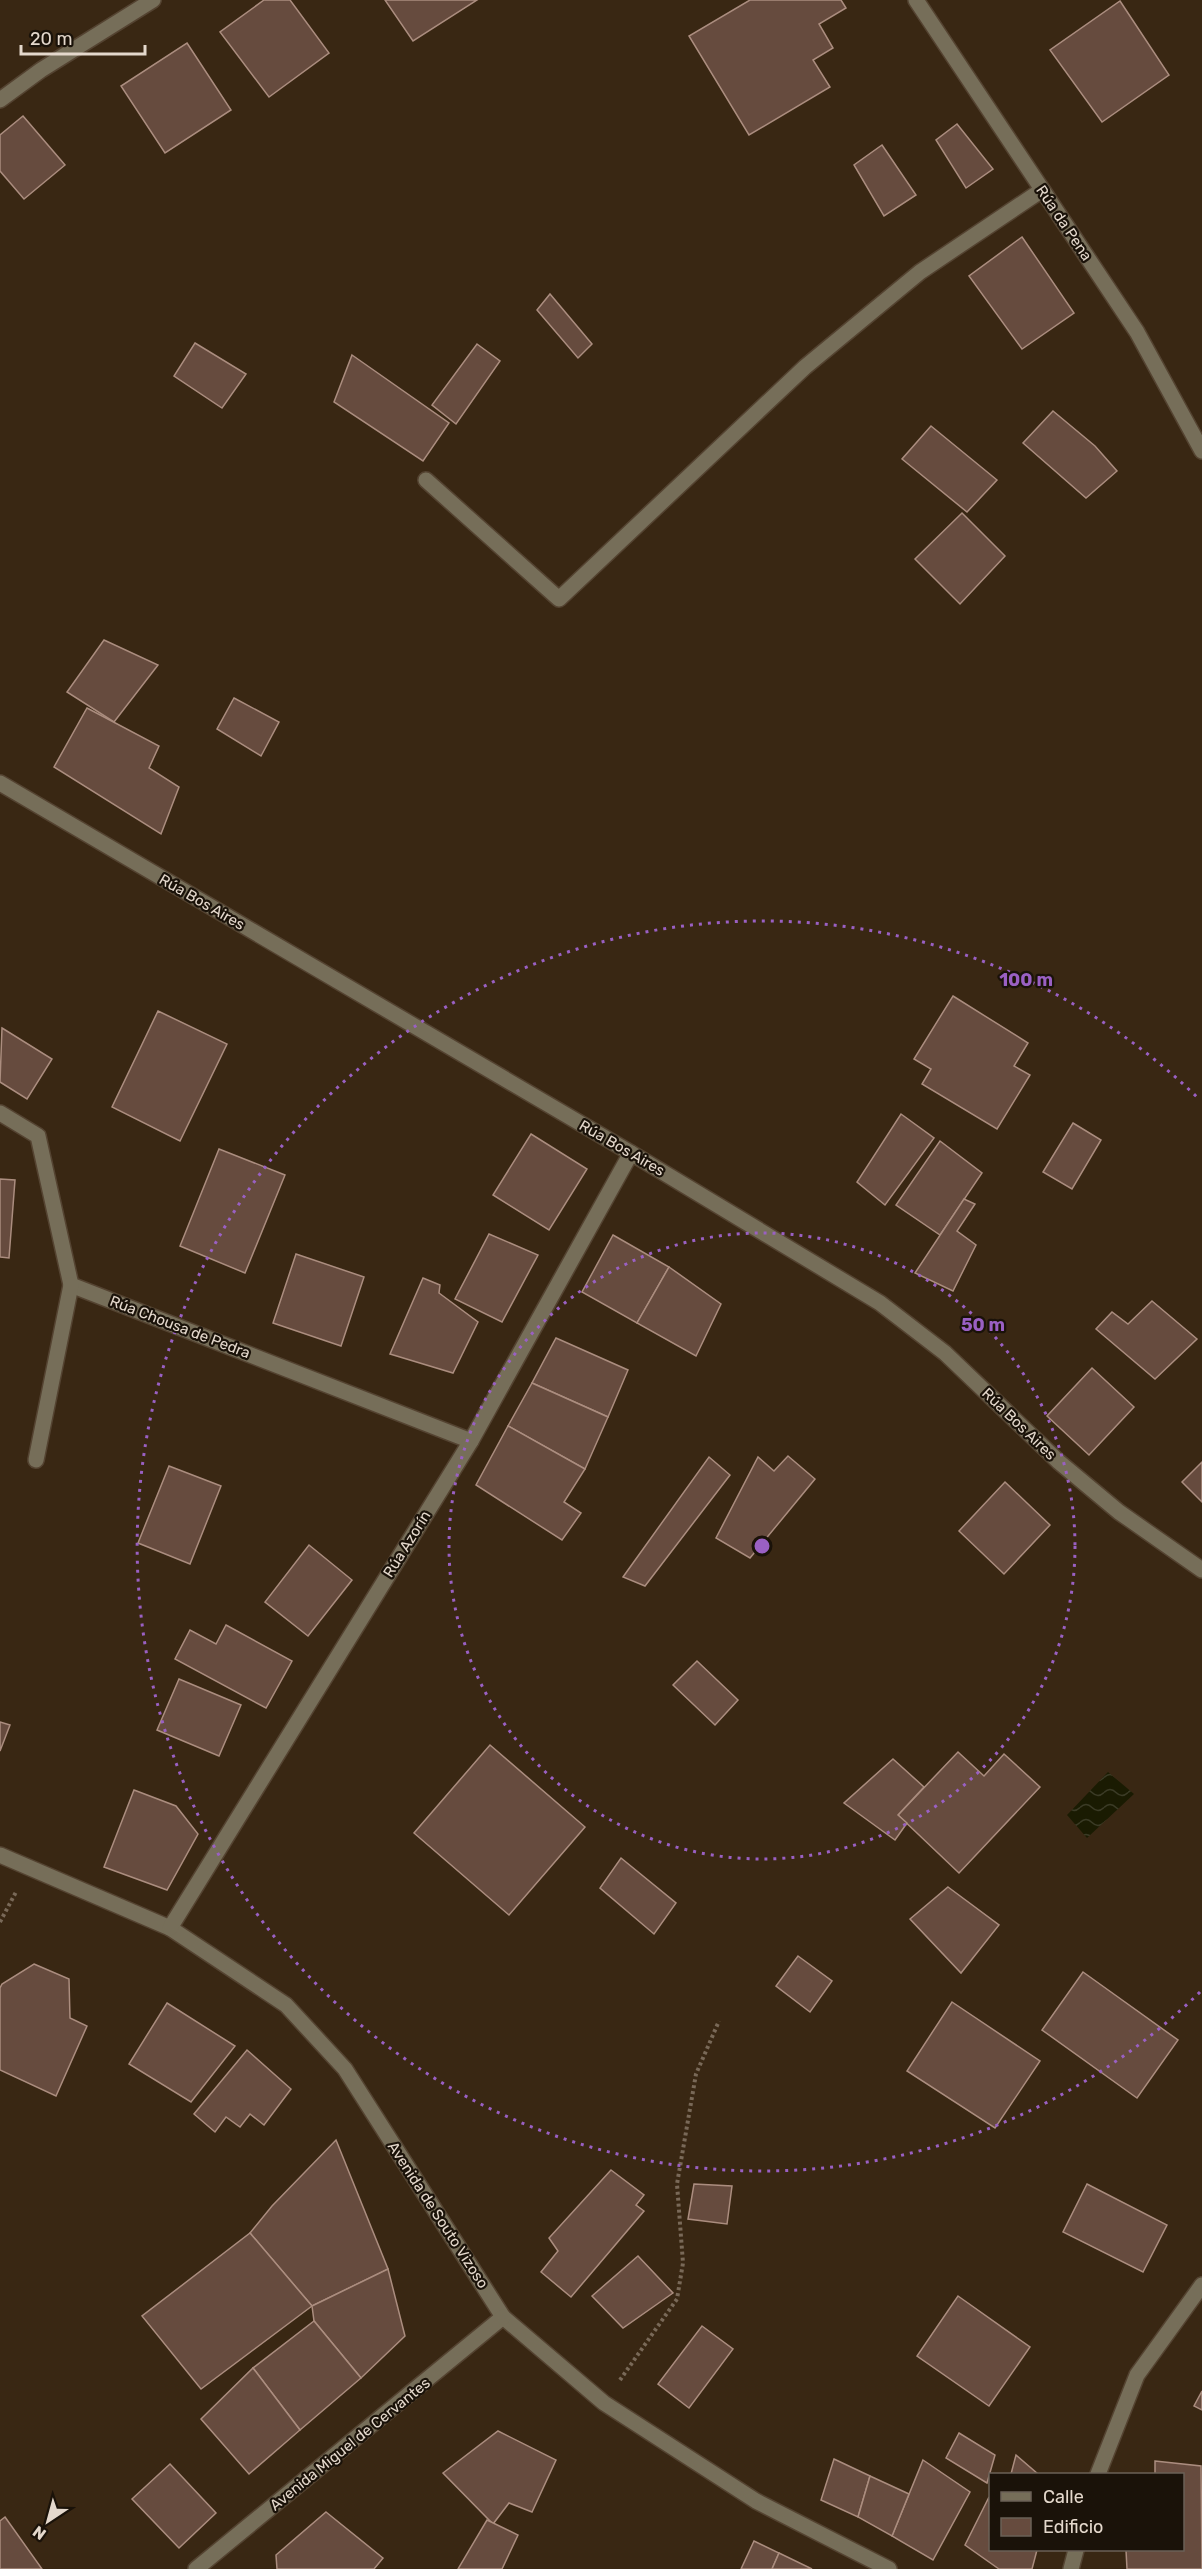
<svg xmlns="http://www.w3.org/2000/svg" width="1202" height="2569" font-family="Rubik,sans-serif">
<style>
.water{fill:url(#water-waves)}
.building{fill:#664b3e;stroke:#ab8d7f;stroke-width:1.5}
.lines{fill:none;stroke-linecap:round;stroke-linejoin:round}
.minor-casing{stroke:#544331;stroke-width:18}
.path{stroke:#796958;stroke-width:4;stroke-dasharray:3 3;stroke-linecap:butt}
.minor{stroke:#766e59;stroke-width:15}
.ring{fill:none;stroke:#9a60c3;stroke-width:3;stroke-dasharray:3 6}
.labels{text-anchor:middle;dominant-baseline:central;stroke-width:4.5;stroke-linejoin:round;paint-order:stroke}
.street-label{font-size:15px;fill:#e4d8cc;stroke:#1a1209}
.centre{fill:#9a60c3;stroke:#1a1209;stroke-width:3}
.ring-label{font-size:18px;text-anchor:middle;font-weight:bold;fill:#9a60c3;stroke:#1a1209;stroke-width:4.5;stroke-linejoin:round;paint-order:stroke}
</style>
<defs>
<pattern id="water-waves" width="16" height="10" patternUnits="userSpaceOnUse" patternTransform="scale(1.5)"><rect width="16" height="10" fill="#1a1b02"/><path d="M0 5q4-4 8 0t8 0" fill="none" stroke="#3b3b26"/></pattern>
</defs>
<rect width="100%" height="100%" fill="#392713"/>
<!-- water -->
<path class="water" d="M 1108,1772 L 1134,1794 L 1087,1838 L 1067,1815 Z"/>
<!-- building -->
<g class="building">
<path d="M 264,0 L 290,0 L 329,53 L 269,97 L 220,32 Z"/>
<path d="M 385,0 L 477,0 L 413,41 Z"/>
<path d="M 750,0 L 841,0 L 846,8 L 819,24 L 833,48 L 813,60 L 830,87 L 749,135 L 689,36 Z"/>
<path d="M 1120,1 L 1169,75 L 1102,122 L 1050,50 Z"/>
<path d="M 187,43 L 231,110 L 165,153 L 121,86 Z"/>
<path d="M 23,116 L 65,165 L 24,199 L 0,171 L 0,135 Z"/>
<path d="M 957,124 L 993,169 L 966,188 L 936,140 Z"/>
<path d="M 882,145 L 916,195 L 884,216 L 854,165 Z"/>
<path d="M 1022,237 L 1074,313 L 1022,349 L 969,276 Z"/>
<path d="M 550,294 L 592,344 L 578,358 L 537,310 Z"/>
<path d="M 195,343 L 246,374 L 222,408 L 174,376 Z"/>
<path d="M 477,344 L 500,361 L 456,424 L 432,405 Z"/>
<path d="M 352,355 L 449,423 L 423,461 L 334,402 Z"/>
<path d="M 1053,411 L 1095,446 L 1117,471 L 1086,498 L 1023,443 Z"/>
<path d="M 931,426 L 997,480 L 967,512 L 902,459 Z"/>
<path d="M 962,513 L 1005,556 L 960,604 L 915,559 Z"/>
<path d="M 104,640 L 158,665 L 114,722 L 67,692 Z"/>
<path d="M 234,698 L 279,722 L 261,756 L 217,729 Z"/>
<path d="M 87,708 L 159,746 L 149,768 L 179,787 L 161,834 L 54,767 Z"/>
<path d="M 953,996 L 1028,1043 L 1014,1066 L 1030,1075 L 997,1129 L 922,1084 L 931,1069 L 914,1059 Z"/>
<path d="M 158,1011 L 227,1044 L 180,1141 L 112,1107 Z"/>
<path d="M 2,1028 L 52,1059 L 27,1099 L 0,1082 Z"/>
<path d="M 901,1114 L 934,1138 L 885,1205 L 857,1182 Z"/>
<path d="M 1073,1123 L 1101,1140 L 1072,1189 L 1043,1172 Z"/>
<path d="M 531,1134 L 587,1169 L 549,1230 L 493,1195 Z"/>
<path d="M 940,1141 L 982,1173 L 940,1235 L 896,1205 Z"/>
<path d="M 219,1149 L 285,1175 L 245,1273 L 180,1246 Z"/>
<path d="M 0,1179 L 15,1180 L 9,1258 L 0,1257 Z"/>
<path d="M 964,1199 L 975,1204 L 957,1231 L 976,1245 L 953,1291 L 915,1273 Z"/>
<path d="M 489,1234 L 538,1255 L 502,1322 L 455,1299 Z"/>
<path d="M 613,1235 L 669,1267 L 637,1323 L 582,1292 Z"/>
<path d="M 296,1254 L 364,1277 L 341,1346 L 273,1323 Z"/>
<path d="M 669,1267 L 721,1304 L 696,1356 L 637,1323 Z"/>
<path d="M 423,1278 L 440,1285 L 439,1293 L 478,1322 L 453,1373 L 390,1354 Z"/>
<path d="M 1152,1301 L 1197,1339 L 1155,1379 L 1096,1329 L 1112,1312 L 1128,1324 Z"/>
<path d="M 556,1338 L 628,1370 L 608,1417 L 532,1383 Z"/>
<path d="M 1092,1368 L 1134,1407 L 1089,1455 L 1047,1416 Z"/>
<path d="M 532,1383 L 608,1417 L 585,1469 L 508,1426 Z"/>
<path d="M 508,1426 L 585,1469 L 564,1502 L 581,1513 L 562,1540 L 476,1485 Z"/>
<path d="M 788,1456 L 815,1479 L 750,1558 L 716,1538 L 758,1457 L 774,1471 Z"/>
<path d="M 709,1457 L 730,1475 L 645,1586 L 623,1577 Z"/>
<path d="M 1202,1462 L 1202,1502 L 1182,1482 Z"/>
<path d="M 169,1466 L 221,1486 L 190,1564 L 138,1543 Z"/>
<path d="M 1005,1482 L 1050,1525 L 1004,1574 L 959,1531 Z"/>
<path d="M 309,1545 L 352,1580 L 308,1636 L 265,1602 Z"/>
<path d="M 226,1625 L 292,1661 L 266,1708 L 175,1659 L 190,1630 L 216,1644 Z"/>
<path d="M 697,1661 L 738,1700 L 715,1725 L 673,1685 Z"/>
<path d="M 179,1679 L 241,1705 L 219,1756 L 157,1730 Z"/>
<path d="M 0,1722 L 10,1725 L 0,1751 Z"/>
<path d="M 490,1745 L 585,1827 L 509,1915 L 414,1833 Z"/>
<path d="M 958,1752 L 984,1776 L 1004,1754 L 1040,1787 L 959,1873 L 898,1815 Z"/>
<path d="M 893,1759 L 924,1787 L 898,1815 L 907,1823 L 895,1840 L 844,1803 Z"/>
<path d="M 134,1790 L 176,1806 L 198,1834 L 167,1890 L 104,1867 Z"/>
<path d="M 621,1858 L 676,1903 L 654,1934 L 600,1888 Z"/>
<path d="M 948,1887 L 999,1925 L 961,1973 L 910,1919 Z"/>
<path d="M 798,1956 L 832,1981 L 810,2012 L 776,1986 Z"/>
<path d="M 34,1964 L 69,1979 L 70,2018 L 87,2026 L 56,2096 L 0,2070 L 0,1988 L 2,1984 Z"/>
<path d="M 1083,1972 L 1178,2040 L 1137,2098 L 1042,2030 Z"/>
<path d="M 952,2002 L 1040,2061 L 995,2128 L 907,2071 Z"/>
<path d="M 167,2003 L 235,2046 L 191,2102 L 129,2064 Z"/>
<path d="M 247,2050 L 291,2089 L 264,2125 L 250,2114 L 240,2127 L 226,2117 L 215,2132 L 194,2114 Z"/>
<path d="M 336,2140 L 388,2269 L 312,2306 L 250,2233 L 272,2206 Z"/>
<path d="M 611,2170 L 644,2195 L 636,2205 L 644,2211 L 571,2297 L 541,2272 L 558,2251 L 549,2238 Z"/>
<path d="M 694,2184 L 732,2186 L 727,2224 L 688,2219 Z"/>
<path d="M 1087,2184 L 1167,2225 L 1143,2272 L 1063,2232 Z"/>
<path d="M 250,2233 L 312,2306 L 201,2389 L 142,2316 Z"/>
<path d="M 638,2256 L 673,2293 L 623,2328 L 592,2296 Z"/>
<path d="M 388,2269 L 405,2336 L 361,2378 L 314,2321 L 312,2306 Z"/>
<path d="M 958,2296 L 1030,2347 L 989,2406 L 917,2356 Z"/>
<path d="M 314,2321 L 361,2378 L 300,2430 L 253,2368 Z"/>
<path d="M 702,2326 L 733,2349 L 689,2408 L 658,2384 Z"/>
<path d="M 253,2368 L 300,2430 L 249,2474 L 201,2419 Z"/>
<path d="M 1202,2391 L 1202,2410 L 1194,2406 Z"/>
<path d="M 498,2431 L 556,2460 L 532,2512 L 509,2503 L 493,2524 L 443,2473 Z"/>
<path d="M 959,2433 L 995,2455 L 987,2483 L 946,2458 Z"/>
<path d="M 1016,2455 L 1038,2474 L 1011,2474 Z"/>
<path d="M 834,2459 L 870,2476 L 858,2517 L 821,2500 Z"/>
<path d="M 923,2460 L 970,2492 L 933,2560 L 892,2536 Z"/>
<path d="M 1155,2461 L 1201,2466 L 1202,2569 L 1127,2569 L 1126,2550 L 1182,2550 L 1182,2474 L 1155,2474 Z"/>
<path d="M 170,2464 L 216,2513 L 179,2548 L 132,2499 Z"/>
<path d="M 870,2476 L 909,2494 L 892,2536 L 858,2517 Z"/>
<path d="M 989,2497 L 990,2550 L 1037,2550 L 1032,2569 L 999,2569 L 965,2545 Z"/>
<path d="M 326,2512 L 383,2558 L 374,2569 L 277,2569 L 276,2555 Z"/>
<path d="M 5,2517 L 42,2569 L 0,2569 L 0,2521 Z"/>
<path d="M 487,2520 L 518,2535 L 502,2569 L 458,2569 Z"/>
<path d="M 754,2541 L 779,2553 L 772,2569 L 741,2569 Z"/>
<path d="M 779,2553 L 812,2569 L 772,2569 Z"/>
</g>
<g class="lines">
<!-- minor casing -->
<g class="minor-casing">
<g id="minor">
<path d="M 916,0 L 1137,332 L 1202,451"/>
<path d="M 0,100 L 41,70 L 153,0"/>
<path d="M 426,480 L 559,599 L 805,367 L 920,272 L 1042,190"/>
<path d="M 0,783 L 631,1153 L 880,1303 L 945,1353 L 1059,1462 L 1119,1512 L 1202,1570"/>
<path d="M 0,1113 L 38,1136 L 71,1285 L 471,1441"/>
<path d="M 36,1460 L 71,1285"/>
<path d="M 0,1855 L 170,1928 L 286,2005 L 345,2069 L 503,2317 L 604,2403 L 756,2501 L 889,2569"/>
<path d="M 170,1928 L 471,1441 L 631,1153"/>
<path d="M 1098,2474 L 1137,2375 L 1202,2285"/>
<path d="M 196,2569 L 503,2317"/>
<path d="M 1071,2569 L 1076,2550"/>
</g>
</g>
<!-- path -->
<g class="path">
<path d="M 0,1922 L 16,1892"/>
<path d="M 620,2380 L 677,2299 L 683,2263 L 677,2184 L 696,2074 L 719,2021"/>
</g>
<!-- minor -->
<use href="#minor" class="minor"/>
</g>
<!-- distance rings -->
<g class="ring">
<circle cx="762" cy="1546" r="313"/>
<path d="M1200 1992A625 625 0 1 1 1200 1100"/>
</g>
<g class="labels">
<!-- street labels -->
<g class="street-label">
<text transform="translate(1064 223) rotate(56)">Rúa da Pena</text>
<text transform="translate(202 902) rotate(30)">Rúa Bos Aires</text>
<text transform="translate(622 1148) rotate(30)">Rúa Bos Aires</text>
<text transform="translate(180 1327) rotate(21)">Rúa Chousa de Pedra</text>
<text transform="translate(1019 1424) rotate(44)">Rúa Bos Aires</text>
<text transform="translate(407 1544) rotate(-58)">Rúa Azorín</text>
<text transform="translate(438 2215) rotate(57)">Avenida de Souto Vizoso</text>
<text transform="translate(350 2444) rotate(-39)">Avenida Miguel de Cervantes</text>
</g>
</g>
<circle cx="762" cy="1546" r="9" class="centre"/>
<g class="ring-label">
<text x="1026" y="986">100 m</text>
<text x="983" y="1331">50 m</text>
</g>
<!-- legend -->
<rect x="989" y="2473" width="195" height="78" fill="#1a1209" stroke="#6b6157" stroke-width="1.5"/>
<rect x="1001" y="2492" width="30" height="9" fill="#766e59" stroke="#6b6157" stroke-width="1.5"/>
<text x="1043" y="2503" font-size="18" fill="#e4d8cc">Calle</text>
<rect x="1001" y="2518" width="30" height="18" fill="#664b3e" stroke="#6b6157" stroke-width="1.5"/>
<text x="1043" y="2533" font-size="18" fill="#e4d8cc">Edificio</text>
<!-- north arrow -->
<g transform="translate(48 2521) rotate(216)" stroke="#1a1209" stroke-width="4.5" paint-order="stroke">
<path d="M0-4.5L10 22L0 15L-10 22Z" fill="#e4d8cc"/>
<text y="-9" font-size="16" font-weight="bold" text-anchor="middle" fill="#e4d8cc">N</text>
</g>
<!-- scale -->
<path d="M21 45v9h124v-9" fill="none" stroke="#e4d8cc" stroke-width="3"/>
<text x="30" y="45" font-size="18" fill="#e4d8cc" stroke="#1a1209" stroke-width="4.5" paint-order="stroke">20 m</text>
</svg>
